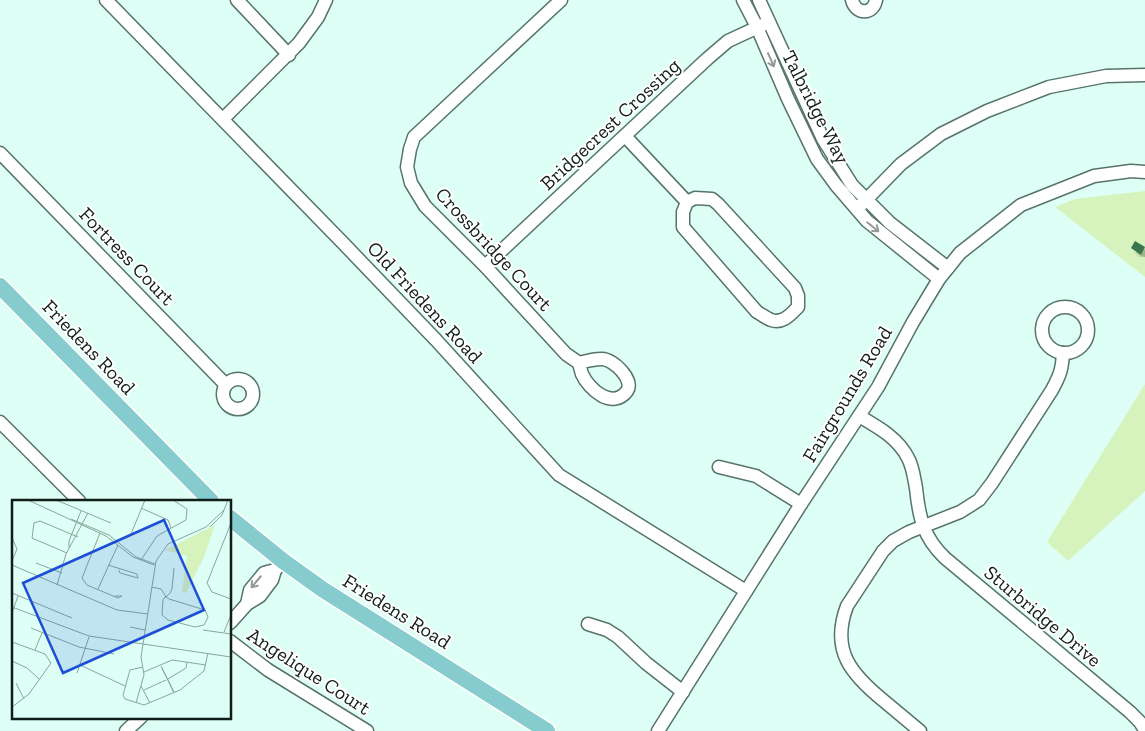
<svg xmlns="http://www.w3.org/2000/svg" width="1145" height="731" font-family="'Zilla Slab',serif">
<style>
.green{fill:#d7f3bd}
.building{fill:#38774e;filter:url(#shadow)}
.lines{fill:none;stroke-linecap:round;stroke-linejoin:round}
.minor-casing{stroke:#56746b;stroke-width:15}
.major-casing{stroke:#fff;stroke-width:19}
.minor{stroke:#fff;stroke-width:12}
.major{stroke:#86cbcd;stroke-width:16}
.oneway{stroke:#949998}
.labels{text-anchor:middle;dominant-baseline:central;stroke-width:4;stroke-linejoin:round;paint-order:stroke}
.street-label{font-size:20px;fill:#111d1a;stroke:#fff}
.inset-road{fill:none;stroke:#8ba59d;stroke-width:1}
.view{fill:#1d4ed8;fill-opacity:0.15;stroke:#1d4ed8;stroke-width:2.5}
.inset-edge{fill:none;stroke:#111d1a;stroke-width:2.5}
</style>
<defs>
<filter id="shadow"><feDropShadow dx="4.5" dy="4.5" stdDeviation="1" flood-color="#0004"/></filter>
</defs>
<rect width="100%" height="100%" fill="#ddfff5"/>
<!-- green -->
<g class="green">
<path d="M 1145,191 L 1145,277 L 1055,207 L 1075,199 Z"/>
<path d="M 1145,384 L 1145,491 L 1068,561 L 1047,542 Z"/>
</g>
<!-- building -->
<path class="building" d="M 1135,241 L 1145,247 L 1141,255 L 1131,248 Z"/>
<g class="lines">
<!-- minor casing -->
<g class="minor-casing">
<g id="minor">
<path d="M 106,0 L 343,243 L 436,340 L 559,475 L 746,591"/>
<path d="M 237,0 L 289,55"/>
<path d="M 561,0 L 414,137 L 410,149 L 407,167 L 411,183 L 425,206 L 485,266 L 566,354 L 579,363 C 580,367 581,371 582,374 C 589,390 613,410 627,391 C 635,380 613,359 602,359 C 594,359 586,361 579,363"/>
<path d="M 743,0 L 757,27 L 788,99 L 817,159 L 836,185 L 867,221 L 939,279"/>
<path d="M 759,0 L 823,139 L 852,185 L 890,223 L 948,268"/>
<path d="M 852,0 C 856,15 873,15 876,0"/>
<path d="M 223,119 L 299,43 L 318,17 L 326,0"/>
<path d="M 625,136 L 687,202"/>
<path d="M 0,153 L 226,385"/>
<path d="M 695,198 L 712,199 L 718,204 L 795,288 L 798,296 L 798,307 C 791,314 783,324 771,320 C 766,318 761,314 757,312 L 683,227 L 683,212 L 687,202 Z"/>
<path d="M 861,205 L 901,164 L 941,134 L 987,111 L 1049,87 L 1106,76 L 1145,75"/>
<path d="M 485,266 L 707,59 L 728,41 L 769,22"/>
<circle cx="1065" cy="330" r="23"/>
<circle cx="238" cy="394" r="15"/>
<path d="M 859,416 C 878,427 898,438 908,458 C 913,467 914,478 916,488 C 919,517 923,537 945,558 L 1130,712 L 1140,722 L 1145,730"/>
<path d="M 0,422 L 79,501"/>
<path d="M 719,467 L 756,476 L 801,504"/>
<path d="M 247,604 L 250,590 L 264,573 L 275,570"/>
<path d="M 230,623 L 247,604 L 260,596 L 272,580 L 275,570 L 283,561"/>
<path d="M 588,624 L 607,630 L 618,637 L 646,663 L 683,692"/>
<path d="M 230,641 L 268,670 L 367,731"/>
<path d="M 126,731 L 141,717"/>
<path d="M 658,731 L 801,504 L 878,387 L 913,322 L 939,279 L 960,253 L 1021,205 L 1094,176 L 1131,171 L 1145,172"/>
<path d="M 920,731 C 908,721 896,711 884,701 C 852,675 830,651 847,606 L 883,551 L 893,541 L 909,532 L 960,512 L 979,500 L 992,483 L 1052,390 C 1060,375 1062,370 1063,353"/>
</g>
</g>
<!-- major casing -->
<g class="major-casing">
<g id="major">
<path d="M 0,286 L 211,501"/>
<path d="M 230,518 L 283,561 L 322,589 L 547,731"/>
</g>
</g>
<!-- minor -->
<use href="#minor" class="minor"/>
<!-- major -->
<use href="#major" class="major"/>
</g>
<!-- one-way arrows -->
<defs><path id="oneway-shaft" d="M-6 0H5M1.5-3L5.5 0L1.5 3" fill="none" stroke-width="1.6" stroke-linecap="round" stroke-linejoin="round" transform="scale(1.25)"/></defs>
<g class="oneway">
<use href="#oneway-shaft" transform="translate(771 60) rotate(66)"/>
<use href="#oneway-shaft" transform="translate(873 227) rotate(39)"/>
<use href="#oneway-shaft" transform="translate(256 582) rotate(130)"/>
</g>
<g class="labels">
<!-- street labels -->
<g class="street-label">
<text transform="translate(816 107) rotate(63)">Talbridge Way</text>
<text transform="translate(610 124) rotate(-43)">Bridgecrest Crossing</text>
<text transform="translate(494 249) rotate(47)">Crossbridge Court</text>
<text transform="translate(127 256) rotate(46)">Fortress Court</text>
<text transform="translate(425 302) rotate(47)">Old Friedens Road</text>
<text transform="translate(89 347) rotate(46)">Friedens Road</text>
<text transform="translate(847 394) rotate(-59)">Fairgrounds Road</text>
<text transform="translate(397 611) rotate(32)">Friedens Road</text>
<text transform="translate(1043 616) rotate(40)">Sturbridge Drive</text>
<text transform="translate(309 671) rotate(33)">Angelique Court</text>
</g>
</g>
<!-- overview -->
<g transform="translate(12 500)">
<rect width="219" height="219" fill="#ddfff5"/>
<path d="M 203,25 L 192,57 L 174,93 L 170,92 L 175,56 L 153,50 Z" fill="#d7f3bd"/>
<path class="inset-road" d="M 16,0 L 94,36 L 121,57 L 142,65M 44,0 L 99,23M 129,8 L 156,20 L 159,28M 59,19 L 97,35 L 124,57 L 143,64M 219,23 L 195,83 L 200,92 L 219,99M 198,27 L 210,15 L 216,0M 88,33 L 70,78 L 75,85 L 106,98 L 110,96 L 103,96M 119,34 L 133,0M 0,38 L 5,49 L 0,61M 57,48 L 57,41 L 69,11M 55,53 L 20,38 L 22,23 L 28,21 L 66,37M 129,60 L 145,36 L 174,20 L 175,9 L 161,0M 24,63 L 50,73M 0,65 L 105,110 L 136,114M 96,65 L 125,74 L 126,78 L 108,73 L 107,70M 45,85 L 54,54 L 76,13M 140,87 L 149,89 L 153,95 L 154,97 L 157,99 L 193,110 L 196,117 L 192,125 L 183,127 L 156,120 L 150,115 L 151,100 L 152,98 L 154,97 L 158,93 L 160,89 L 162,68M 86,89 L 106,45M 0,93 L 60,118M 0,107 L 77,136 L 219,157M 0,113 L 6,96M 118,127 L 133,130M 19,128 L 67,147 L 102,154M 191,130 L 219,134M 212,132 L 219,115M 0,142 L 33,154 L 39,163 L 17,194 L 0,207M 23,150 L 30,133M 0,161 L 15,168 L 27,179M 68,165 L 113,186M 149,166 L 162,193M 131,167 L 118,170 L 111,195 L 113,199 L 132,205 L 168,190 L 192,171 L 196,153M 150,168 L 162,192M 132,172 L 160,160 L 194,165M 65,173 L 77,137M 156,179 L 174,168 L 175,162M 4,183 L 12,199M 129,186 L 138,203M 132,190 L 154,180M 124,203 L 132,175 L 129,157 L 144,61 L 156,44 L 194,27 L 212,10"/>
<path class="view" d="M 152,20 L 192,110 L 51,173 L 11,83 Z"/>
<rect width="219" height="219" class="inset-edge"/>
</g>
</svg>
